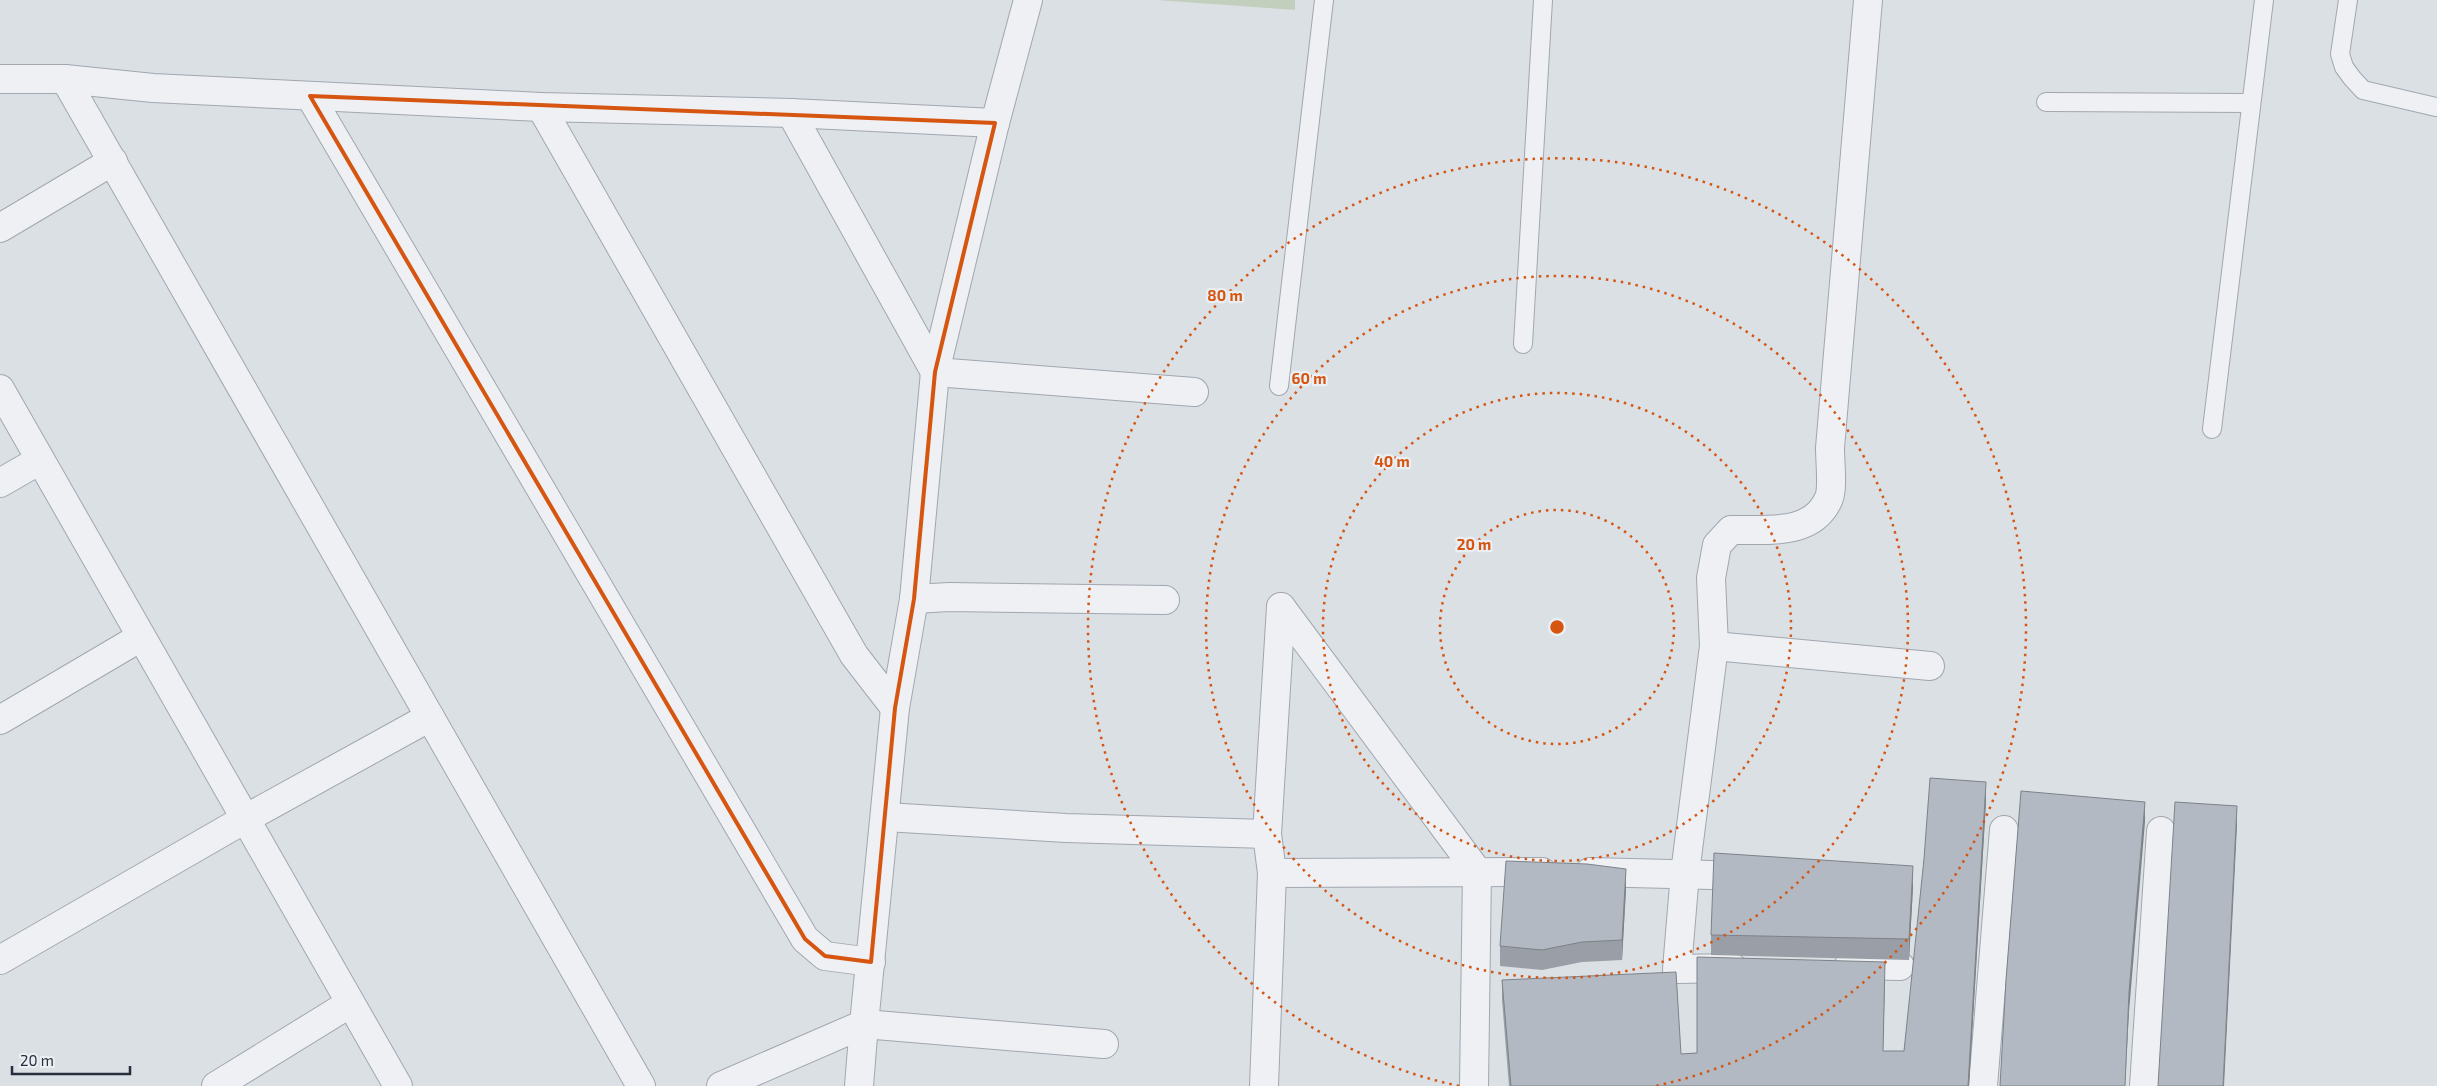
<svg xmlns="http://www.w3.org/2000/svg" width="2437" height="1086" font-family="'Exo 2',sans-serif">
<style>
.green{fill:#c3cfbd}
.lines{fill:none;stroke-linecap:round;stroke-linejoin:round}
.lane-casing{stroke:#a1a7af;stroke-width:20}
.street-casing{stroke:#a1a7af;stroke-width:30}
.lane{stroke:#eef0f4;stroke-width:18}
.street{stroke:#eef0f4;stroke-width:28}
.wall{fill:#9a9fa7}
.shaded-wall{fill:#7d8288}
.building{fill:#b3b9c2;stroke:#7d8288}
.marked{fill:none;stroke:#d55511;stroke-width:4;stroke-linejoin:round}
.ring{fill:none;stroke:#d55511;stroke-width:2.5;stroke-dasharray:2.5 5}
.centre{fill:#d55511;stroke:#eaeff3;stroke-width:2.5}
.ring-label{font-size:15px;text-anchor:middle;font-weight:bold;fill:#d55511;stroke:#eaeff3;stroke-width:4.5;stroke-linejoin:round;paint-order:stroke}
</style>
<rect width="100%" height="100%" fill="#dbe0e5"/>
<!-- green -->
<path class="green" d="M 1156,0 L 1295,0 L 1295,10 Z"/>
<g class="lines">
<!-- lane casing -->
<g class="lane-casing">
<g id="lane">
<path d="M 2348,0 L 2340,54 L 2344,67 L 2352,78 L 2363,90 L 2436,107"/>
<path d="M 2046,102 L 2251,103"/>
<path d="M 1523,344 L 1543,0"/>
<path d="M 1279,386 L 1324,0"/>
<path d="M 2212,429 L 2264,0"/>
</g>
</g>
<!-- street casing -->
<g class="street-casing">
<g id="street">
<path d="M 0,79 L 65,79 L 153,88 L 541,107 L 791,113 L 995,123"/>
<path d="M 65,79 L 641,1086"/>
<path d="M 310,96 L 805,939 L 825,956 L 871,962"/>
<path d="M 541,107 L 854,655 L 895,708"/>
<path d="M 791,113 L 935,372 L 1194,392"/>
<path d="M 0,228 L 113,161"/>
<path d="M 0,389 L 398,1086"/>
<path d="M 0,483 L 40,460"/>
<path d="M 914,599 L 949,597 L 1165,600"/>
<path d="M 1281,607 L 1477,871 L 1474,1086"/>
<path d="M 1714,646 L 1930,666"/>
<path d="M 0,720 L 141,637"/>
<path d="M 886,817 L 1066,828 L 1267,834"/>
<path d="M 1590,872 L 1752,876"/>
<path d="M 1272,873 L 1542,872"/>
<path d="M 0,960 L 245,819 L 430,717"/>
<path d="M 1849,965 L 1900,966"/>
<path d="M 1733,968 L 1677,969 L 1685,873 L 1714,646 L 1711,578 L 1717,545 L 1731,530 C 1765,529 1813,537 1829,498 C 1833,488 1830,461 1830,448 L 1868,0"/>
<path d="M 216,1086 L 349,1004"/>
<path d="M 721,1086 L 864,1024 L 895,708 L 914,599 L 935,372 L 995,123 L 1028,0"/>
<path d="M 859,1086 L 864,1024 L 1104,1044"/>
<path d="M 1264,1086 L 1272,873 L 1267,834 L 1281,607"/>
<path d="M 1983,1086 L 2004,830"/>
<path d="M 2144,1086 L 2161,831"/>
</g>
</g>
<!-- lane -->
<use href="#lane" class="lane"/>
<!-- street -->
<use href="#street" class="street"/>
</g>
<!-- wall -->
<g class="wall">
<path d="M 1986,802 L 1969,1086 L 1509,1086 L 1502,1000 L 1502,980 L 1681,1054 L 1697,1053 L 1885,982 L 1883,1051 L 1904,1051 Z"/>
<path d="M 1913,887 L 1909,960 L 1711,955 L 1711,935 Z"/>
<path d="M 1626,889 L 1622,960 L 1582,962 L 1542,970 L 1500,966 L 1500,946 Z"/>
</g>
<!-- shaded-wall -->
<g class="shaded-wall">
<path d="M 1986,782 L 1986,802 L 1969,1086 L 1968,1086 Z"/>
<path d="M 2145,802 L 2145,822 L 2129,1012 L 2125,1086 L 2129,992 Z"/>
<path d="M 2237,806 L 2237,826 L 2224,1086 L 2223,1086 Z"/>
<path d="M 1913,866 L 1913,887 L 1909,960 L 1909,939 Z"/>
<path d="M 1626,869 L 1626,889 L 1622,960 L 1622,940 Z"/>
</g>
<!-- building -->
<g class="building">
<path d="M 1930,778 L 1986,782 L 1968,1086 L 1511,1086 L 1502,980 L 1676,972 L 1681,1054 L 1697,1053 L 1697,957 L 1885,962 L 1883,1051 L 1904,1051 L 1924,859 Z"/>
<path d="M 2021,791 L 2145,802 L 2129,992 L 2125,1086 L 2000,1086 L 2006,980 Z"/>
<path d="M 2175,802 L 2237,806 L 2223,1086 L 2158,1086 Z"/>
<path d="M 1714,853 L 1913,866 L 1909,939 L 1711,935 Z"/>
<path d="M 1506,861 L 1587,864 L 1626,869 L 1622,940 L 1582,942 L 1542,950 L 1500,946 Z"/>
</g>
<!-- marked area -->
<path class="marked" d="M 310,96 L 995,123 L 935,372 L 914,599 L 895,708 L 871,962 L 825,956 L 805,939 Z"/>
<!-- distance rings -->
<g class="ring">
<circle cx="1557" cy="627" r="117"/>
<circle cx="1557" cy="627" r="234"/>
<circle cx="1557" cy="627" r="351"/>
<path d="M1459 1086A469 469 0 1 1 1655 1086"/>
</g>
<circle cx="1557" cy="627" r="8" class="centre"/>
<g class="ring-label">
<text x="1225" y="301">80 m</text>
<text x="1309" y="384">60 m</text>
<text x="1392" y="467">40 m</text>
<text x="1474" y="550">20 m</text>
</g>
<!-- scale -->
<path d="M12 1066v8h118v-8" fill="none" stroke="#262f3b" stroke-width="2.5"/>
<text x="20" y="1066" font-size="15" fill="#262f3b" stroke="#eaeff3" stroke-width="4" paint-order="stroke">20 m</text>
</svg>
